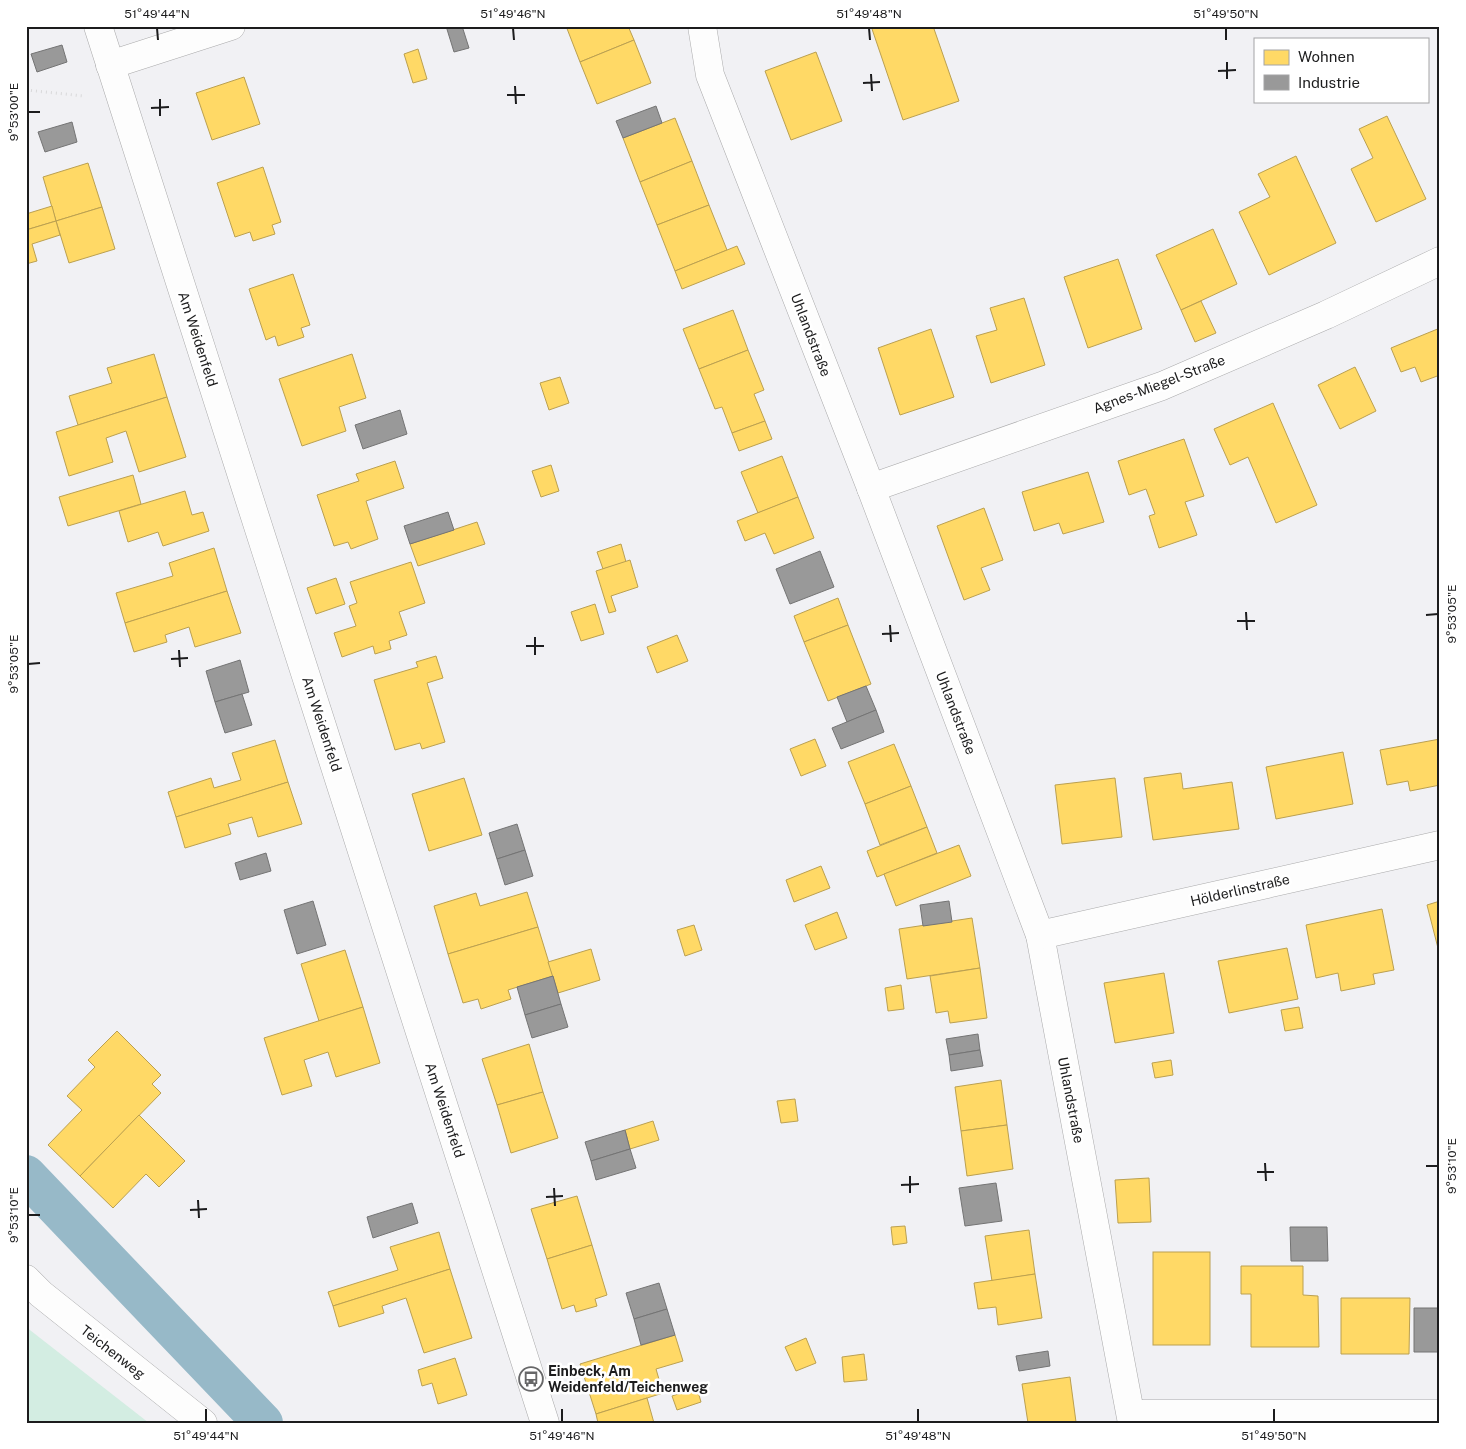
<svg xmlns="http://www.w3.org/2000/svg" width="1466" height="1449" font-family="'Public Sans',sans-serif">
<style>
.green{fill:#d3ede2}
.homes{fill:#ffd966;stroke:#bba050}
.industry{fill:#999;stroke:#747474}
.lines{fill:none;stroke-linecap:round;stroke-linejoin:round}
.canal{stroke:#97b9c8;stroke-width:40}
.minor-casing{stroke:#aaaaab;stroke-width:29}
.path{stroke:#d9d9da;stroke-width:3;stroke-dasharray:1 4;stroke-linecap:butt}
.minor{stroke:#fdfdfd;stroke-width:28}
.ticks{fill:none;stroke:#1c1c1d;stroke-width:2}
.labels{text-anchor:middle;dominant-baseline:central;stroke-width:5;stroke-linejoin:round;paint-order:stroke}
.street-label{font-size:14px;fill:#1c1c1d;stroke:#fff}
.poi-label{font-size:14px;font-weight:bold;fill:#1c1c1d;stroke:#fff;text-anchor:start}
.neatline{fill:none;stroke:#1c1c1d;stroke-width:2}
.ticks-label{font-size:12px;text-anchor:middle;fill:#1c1c1d}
</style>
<rect width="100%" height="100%" fill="#f1f1f4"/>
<!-- green -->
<path class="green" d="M 26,1327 L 149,1423 L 26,1423 Z"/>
<!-- homes -->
<g class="homes">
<path d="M 566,26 L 628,26 L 634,40 L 580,62 Z"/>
<path d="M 871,26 L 933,26 L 959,101 L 903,120 Z"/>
<path d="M 634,40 L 651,83 L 597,104 L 580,62 Z"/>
<path d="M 418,49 L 427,79 L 413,83 L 404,54 Z"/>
<path d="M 816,52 L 842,121 L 791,140 L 765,71 Z"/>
<path d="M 244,77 L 260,124 L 212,140 L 196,93 Z"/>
<path d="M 1387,116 L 1426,199 L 1376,222 L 1351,169 L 1373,158 L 1359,129 Z"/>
<path d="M 675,118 L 692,161 L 640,182 L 623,138 Z"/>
<path d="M 1296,156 L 1336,243 L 1269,275 L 1239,212 L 1270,197 L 1258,174 Z"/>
<path d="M 692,161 L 709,205 L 657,225 L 640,182 Z"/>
<path d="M 88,163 L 102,207 L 56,221 L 43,177 Z"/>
<path d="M 263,167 L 281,222 L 272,225 L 275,234 L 253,241 L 250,232 L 235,237 L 217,183 Z"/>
<path d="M 709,205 L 727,250 L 675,271 L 657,225 Z"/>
<path d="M 52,206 L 56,221 L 26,230 L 26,214 Z"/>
<path d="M 102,207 L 115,249 L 69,263 L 56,221 Z"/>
<path d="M 56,221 L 60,235 L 32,244 L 37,261 L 26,264 L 26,230 Z"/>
<path d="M 1213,229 L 1237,284 L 1181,310 L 1156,255 Z"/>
<path d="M 737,246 L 745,264 L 682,289 L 675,271 Z"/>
<path d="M 1118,259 L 1142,329 L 1088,348 L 1064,277 Z"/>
<path d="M 293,274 L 310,325 L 301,328 L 304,337 L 278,346 L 275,336 L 266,340 L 249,289 Z"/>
<path d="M 1024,298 L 1045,365 L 991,383 L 976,336 L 997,330 L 990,308 Z"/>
<path d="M 1201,301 L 1216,333 L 1195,342 L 1181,310 Z"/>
<path d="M 733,310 L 748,350 L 699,369 L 683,329 Z"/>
<path d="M 1440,328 L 1440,375 L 1421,382 L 1415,367 L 1401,372 L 1391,348 Z"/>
<path d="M 931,329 L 954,397 L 900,415 L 878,348 Z"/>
<path d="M 748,350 L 764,390 L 754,394 L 765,421 L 732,433 L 722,407 L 715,409 L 699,369 Z"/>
<path d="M 154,354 L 167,397 L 78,425 L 69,396 L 112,383 L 107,368 Z"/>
<path d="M 352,354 L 366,398 L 339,407 L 346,431 L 302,446 L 279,379 Z"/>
<path d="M 1355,367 L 1376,411 L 1340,429 L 1318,385 Z"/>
<path d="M 560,377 L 569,403 L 549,410 L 540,383 Z"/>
<path d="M 167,397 L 186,457 L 139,472 L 126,431 L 106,438 L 113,462 L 69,476 L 56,432 Z"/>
<path d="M 1273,403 L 1317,505 L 1276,523 L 1248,457 L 1230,465 L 1214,429 Z"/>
<path d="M 765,421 L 772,439 L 739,451 L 732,433 Z"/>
<path d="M 1184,439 L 1204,496 L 1185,502 L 1197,535 L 1159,548 L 1149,516 L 1155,514 L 1146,489 L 1129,495 L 1118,461 Z"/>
<path d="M 782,456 L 798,497 L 758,513 L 741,472 Z"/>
<path d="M 395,461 L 404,488 L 366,501 L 378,539 L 351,549 L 348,542 L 334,546 L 317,495 L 359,481 L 356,474 Z"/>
<path d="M 551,465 L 559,491 L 541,497 L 532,471 Z"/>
<path d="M 1088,472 L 1104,522 L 1063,534 L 1059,523 L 1034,531 L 1022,492 Z"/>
<path d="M 133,475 L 141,504 L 68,526 L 59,497 Z"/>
<path d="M 185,491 L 192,515 L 203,512 L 209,531 L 163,546 L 158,532 L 128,542 L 119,511 Z"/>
<path d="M 798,497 L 814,538 L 774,554 L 765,533 L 745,541 L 737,521 Z"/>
<path d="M 984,508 L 1003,560 L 981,568 L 990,590 L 964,600 L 937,526 Z"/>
<path d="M 477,522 L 485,544 L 418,566 L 410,544 Z"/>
<path d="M 621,544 L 626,562 L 603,569 L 597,552 Z"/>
<path d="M 214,548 L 227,591 L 125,623 L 116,593 L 173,576 L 169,563 Z"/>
<path d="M 630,560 L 638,587 L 611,596 L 616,611 L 609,613 L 596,571 Z"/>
<path d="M 411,562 L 425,603 L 399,612 L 407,635 L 389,641 L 391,649 L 375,654 L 373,646 L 342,657 L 334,633 L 356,626 L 349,606 L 357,603 L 350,582 Z"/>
<path d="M 336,578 L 345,604 L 316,614 L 307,588 Z"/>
<path d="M 227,591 L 241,633 L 195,647 L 189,627 L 165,635 L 167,642 L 134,652 L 125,623 Z"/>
<path d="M 838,598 L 848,625 L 804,642 L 794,616 Z"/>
<path d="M 595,604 L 604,634 L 581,641 L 571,612 Z"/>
<path d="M 848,625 L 871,684 L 828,701 L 804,642 Z"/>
<path d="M 677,635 L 688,661 L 657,673 L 647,647 Z"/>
<path d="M 436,656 L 443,678 L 427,683 L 445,742 L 422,749 L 420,743 L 395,750 L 374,680 L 418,667 L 416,662 Z"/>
<path d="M 815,739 L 826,766 L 801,776 L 790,749 Z"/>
<path d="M 1440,739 L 1440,785 L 1410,791 L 1408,781 L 1387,785 L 1380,750 Z"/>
<path d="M 275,740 L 288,782 L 176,817 L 168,792 L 211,778 L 214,788 L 241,780 L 232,753 Z"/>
<path d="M 894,744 L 911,786 L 865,804 L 848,762 Z"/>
<path d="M 1343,752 L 1353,804 L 1276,819 L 1266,767 Z"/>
<path d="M 1181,773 L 1183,789 L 1232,782 L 1239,829 L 1153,840 L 1144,778 Z"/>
<path d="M 464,778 L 482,835 L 429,851 L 412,794 Z"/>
<path d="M 1115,778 L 1122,837 L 1062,844 L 1055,785 Z"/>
<path d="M 288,782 L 302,824 L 258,837 L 252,817 L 228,824 L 231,834 L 185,848 L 176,817 Z"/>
<path d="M 911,786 L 927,827 L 880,845 L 865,804 Z"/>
<path d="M 927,827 L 937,853 L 877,877 L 867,851 Z"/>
<path d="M 959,845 L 971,876 L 896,906 L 884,874 Z"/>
<path d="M 821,866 L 830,888 L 794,902 L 786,880 Z"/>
<path d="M 527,892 L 538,927 L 448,954 L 434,906 L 476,893 L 480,906 Z"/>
<path d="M 1440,901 L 1440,956 L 1427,905 Z"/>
<path d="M 1382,909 L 1394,970 L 1373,974 L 1375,984 L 1341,991 L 1338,973 L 1316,978 L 1306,925 Z"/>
<path d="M 837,912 L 847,938 L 815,950 L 805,925 Z"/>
<path d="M 972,918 L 980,968 L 907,979 L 899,929 Z"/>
<path d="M 694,925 L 702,950 L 685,956 L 677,930 Z"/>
<path d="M 538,927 L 553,976 L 508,990 L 511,999 L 481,1009 L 478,999 L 463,1003 L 448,954 Z"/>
<path d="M 1287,948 L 1298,999 L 1229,1013 L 1218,961 Z"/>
<path d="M 591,949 L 600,980 L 558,993 L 548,962 Z"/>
<path d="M 345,950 L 363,1007 L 319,1021 L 301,964 Z"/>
<path d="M 980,968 L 987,1018 L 950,1023 L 948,1011 L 936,1013 L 930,976 Z"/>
<path d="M 1164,973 L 1174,1033 L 1115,1043 L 1104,983 Z"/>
<path d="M 901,985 L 904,1009 L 888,1011 L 885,988 Z"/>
<path d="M 363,1007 L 380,1063 L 336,1077 L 328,1052 L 304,1060 L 312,1086 L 282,1095 L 264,1038 Z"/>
<path d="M 1299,1007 L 1303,1028 L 1285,1031 L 1281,1010 Z"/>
<path d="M 117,1031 L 161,1075 L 152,1084 L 161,1093 L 80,1176 L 48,1145 L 82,1110 L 67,1096 L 95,1067 L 88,1060 Z"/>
<path d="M 529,1044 L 543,1092 L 497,1105 L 482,1059 Z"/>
<path d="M 1171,1060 L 1173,1075 L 1155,1078 L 1152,1063 Z"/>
<path d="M 1001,1080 L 1007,1125 L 961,1131 L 955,1087 Z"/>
<path d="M 543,1092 L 558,1138 L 511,1153 L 497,1105 Z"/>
<path d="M 795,1099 L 798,1121 L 781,1123 L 777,1101 Z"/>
<path d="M 139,1115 L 185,1161 L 159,1187 L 146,1174 L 113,1208 L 80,1176 Z"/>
<path d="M 653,1121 L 659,1140 L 630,1149 L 625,1130 Z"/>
<path d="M 1007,1125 L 1013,1169 L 967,1176 L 961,1131 Z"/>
<path d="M 1149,1178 L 1151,1222 L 1118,1223 L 1115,1180 Z"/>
<path d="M 577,1196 L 592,1245 L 547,1259 L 531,1209 Z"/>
<path d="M 905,1226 L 907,1243 L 893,1245 L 891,1227 Z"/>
<path d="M 1029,1230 L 1035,1274 L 992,1281 L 985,1236 Z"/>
<path d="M 439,1232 L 450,1269 L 333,1306 L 328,1292 L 398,1270 L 390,1247 Z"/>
<path d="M 592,1245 L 607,1295 L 595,1299 L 597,1306 L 576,1312 L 574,1305 L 562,1309 L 547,1259 Z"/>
<rect x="1153" y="1252" width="57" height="93"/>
<path d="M 1241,1266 L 1303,1266 L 1303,1295 L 1318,1296 L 1319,1347 L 1251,1347 L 1251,1294 L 1241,1294 Z"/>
<path d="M 450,1269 L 472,1338 L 424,1353 L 406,1298 L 382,1306 L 384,1313 L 339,1327 L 333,1306 Z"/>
<path d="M 1035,1274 L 1042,1318 L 998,1325 L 996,1307 L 978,1309 L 974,1283 Z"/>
<path d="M 1341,1298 L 1410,1298 L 1409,1354 L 1341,1354 Z"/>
<path d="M 675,1335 L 683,1361 L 656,1369 L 663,1393 L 596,1414 L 580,1364 Z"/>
<path d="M 806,1338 L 816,1363 L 796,1371 L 785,1347 Z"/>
<path d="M 864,1354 L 867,1380 L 844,1382 L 842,1357 Z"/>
<path d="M 455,1358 L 467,1395 L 438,1404 L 432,1383 L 422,1386 L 418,1370 Z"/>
<path d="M 1070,1377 L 1076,1422 L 1028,1423 L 1022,1384 Z"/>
<path d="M 697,1388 L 701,1402 L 677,1410 L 672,1396 Z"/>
<path d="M 647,1398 L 654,1423 L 598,1423 L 596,1414 Z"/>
</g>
<!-- industry -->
<g class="industry">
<path d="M 446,26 L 462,26 L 469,48 L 454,52 Z"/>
<path d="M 62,45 L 67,62 L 37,72 L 31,54 Z"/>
<path d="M 656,106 L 662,123 L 623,138 L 616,121 Z"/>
<path d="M 72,122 L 77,142 L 45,152 L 38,132 Z"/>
<path d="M 400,410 L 407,434 L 363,449 L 355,425 Z"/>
<path d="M 448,512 L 454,530 L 410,544 L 404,526 Z"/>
<path d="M 820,551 L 834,587 L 790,604 L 776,569 Z"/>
<path d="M 240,660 L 249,692 L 215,702 L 206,671 Z"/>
<path d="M 866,686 L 876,710 L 847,722 L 837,697 Z"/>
<path d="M 242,694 L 252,725 L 225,733 L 215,702 Z"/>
<path d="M 876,710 L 884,732 L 841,749 L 832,728 Z"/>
<path d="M 517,824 L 525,850 L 497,859 L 489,833 Z"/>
<path d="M 525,850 L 533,876 L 505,885 L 497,859 Z"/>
<path d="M 266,853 L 271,871 L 240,880 L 235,863 Z"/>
<path d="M 313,901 L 326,945 L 297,954 L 284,910 Z"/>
<path d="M 949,901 L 952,922 L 923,926 L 920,905 Z"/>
<path d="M 553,976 L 561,1004 L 525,1015 L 517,987 Z"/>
<path d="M 561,1004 L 568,1027 L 532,1038 L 525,1015 Z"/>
<path d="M 978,1034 L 980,1050 L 949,1055 L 946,1039 Z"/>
<path d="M 980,1050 L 983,1066 L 951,1071 L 949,1055 Z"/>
<path d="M 625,1130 L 630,1149 L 591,1161 L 585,1142 Z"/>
<path d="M 630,1149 L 636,1168 L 596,1180 L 591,1161 Z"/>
<path d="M 996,1183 L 1002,1221 L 965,1226 L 959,1188 Z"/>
<path d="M 412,1203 L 418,1223 L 373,1238 L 367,1217 Z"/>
<path d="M 1290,1227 L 1327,1227 L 1328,1261 L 1291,1261 Z"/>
<path d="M 659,1283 L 667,1309 L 634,1319 L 626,1293 Z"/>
<path d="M 1414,1308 L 1438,1308 L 1439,1352 L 1414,1352 Z"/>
<path d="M 667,1309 L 675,1335 L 641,1345 L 634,1319 Z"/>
<path d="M 1048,1351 L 1050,1366 L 1019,1371 L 1016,1356 Z"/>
</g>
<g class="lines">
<!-- canal -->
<path class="canal" d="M 26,1175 L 263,1423"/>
<!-- minor casing -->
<g class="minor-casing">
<g id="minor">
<path d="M 98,26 L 545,1423"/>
<path d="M 702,26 L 710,75 L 871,488 L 1040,935 L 1132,1423"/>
<path d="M 110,65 L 231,26"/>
<path d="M 871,488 L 1162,386 L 1326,315 L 1440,261"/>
<path d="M 1040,935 L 1440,845"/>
<path d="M 26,1279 L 41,1294 L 203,1423"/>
<path d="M 1131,1414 L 1440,1414"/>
</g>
</g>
<!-- path -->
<path class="path" d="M 26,90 L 84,96"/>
<!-- minor -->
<use href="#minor" class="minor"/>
</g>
<!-- ticks -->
<path class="ticks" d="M 157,28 L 158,40M 513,28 L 514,40M 869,28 L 870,40M 1226,28 L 1226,40M 1227,62 L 1227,79M 1218,71 L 1236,70M 871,74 L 872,91M 863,83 L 880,82M 515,86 L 516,104M 507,95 L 525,95M 160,99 L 160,116M 151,108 L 169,107M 28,112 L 40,112M 1246,612 L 1247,630M 1426,615 L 1438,614M 1237,621 L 1255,621M 890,625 L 891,642M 882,634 L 899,633M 535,637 L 535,655M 526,646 L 544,646M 179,650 L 180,667M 171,659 L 188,658M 28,664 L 40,663M 1265,1163 L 1266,1181M 1426,1166 L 1438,1166M 1257,1172 L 1274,1172M 910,1176 L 910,1193M 901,1185 L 919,1184M 554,1188 L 555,1206M 546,1197 L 563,1196M 198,1200 L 199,1218M 190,1210 L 207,1209M 28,1215 L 40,1215M 206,1409 L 206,1422M 562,1409 L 562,1422M 918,1409 L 918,1422M 1274,1409 L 1274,1422"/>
<!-- icons -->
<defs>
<g id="bus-ring" transform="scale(1.25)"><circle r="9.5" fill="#fff" stroke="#676768" stroke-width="1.5"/><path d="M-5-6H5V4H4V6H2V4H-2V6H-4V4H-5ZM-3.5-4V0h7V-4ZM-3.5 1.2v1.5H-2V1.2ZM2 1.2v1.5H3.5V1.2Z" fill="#676768"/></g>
</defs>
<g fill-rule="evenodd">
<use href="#bus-ring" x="531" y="1379"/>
</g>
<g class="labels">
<!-- street labels -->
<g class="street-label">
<text transform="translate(811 335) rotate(69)">Uhlandstraße</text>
<text transform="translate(198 339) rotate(72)">Am Weidenfeld</text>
<text transform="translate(1159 384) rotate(-21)">Agnes-Miegel-Straße</text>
<text transform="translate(956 713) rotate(69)">Uhlandstraße</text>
<text transform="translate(322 724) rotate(72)">Am Weidenfeld</text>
<text transform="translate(1240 890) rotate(-13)">Hölderlinstraße</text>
<text transform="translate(1071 1100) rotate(79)">Uhlandstraße</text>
<text transform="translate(445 1110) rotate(72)">Am Weidenfeld</text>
<text transform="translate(113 1352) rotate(38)">Teichenweg</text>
</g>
<!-- poi labels -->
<g class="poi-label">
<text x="548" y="1371">Einbeck, Am<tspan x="548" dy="16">Weidenfeld/Teichenweg</tspan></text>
</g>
</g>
<!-- border -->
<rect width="1466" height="1449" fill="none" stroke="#ffffff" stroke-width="55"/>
<!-- legend -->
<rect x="1254" y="38" width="175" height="65" fill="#ffffff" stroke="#a4a4a5"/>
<rect x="1264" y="50" width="25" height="15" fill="#ffd966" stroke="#a4a4a5"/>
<text x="1298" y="62" font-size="15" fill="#1c1c1d">Wohnen</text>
<rect x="1264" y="75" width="25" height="15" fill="#999999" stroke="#a4a4a5"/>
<text x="1298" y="88" font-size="15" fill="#1c1c1d">Industrie</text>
<rect x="28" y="28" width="1410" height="1394" class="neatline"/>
<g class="ticks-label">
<text x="157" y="18">51°49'44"N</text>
<text x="513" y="18">51°49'46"N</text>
<text x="869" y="18">51°49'48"N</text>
<text x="1226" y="18">51°49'50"N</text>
<text transform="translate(14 112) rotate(-90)" y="4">9°53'00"E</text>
<text transform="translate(1452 614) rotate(-90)" y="4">9°53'05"E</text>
<text transform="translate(14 664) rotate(-90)" y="4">9°53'05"E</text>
<text transform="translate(1452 1166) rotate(-90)" y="4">9°53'10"E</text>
<text transform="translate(14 1215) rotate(-90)" y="4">9°53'10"E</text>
<text x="206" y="1440">51°49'44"N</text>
<text x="562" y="1440">51°49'46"N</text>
<text x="918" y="1440">51°49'48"N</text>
<text x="1274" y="1440">51°49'50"N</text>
</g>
</svg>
